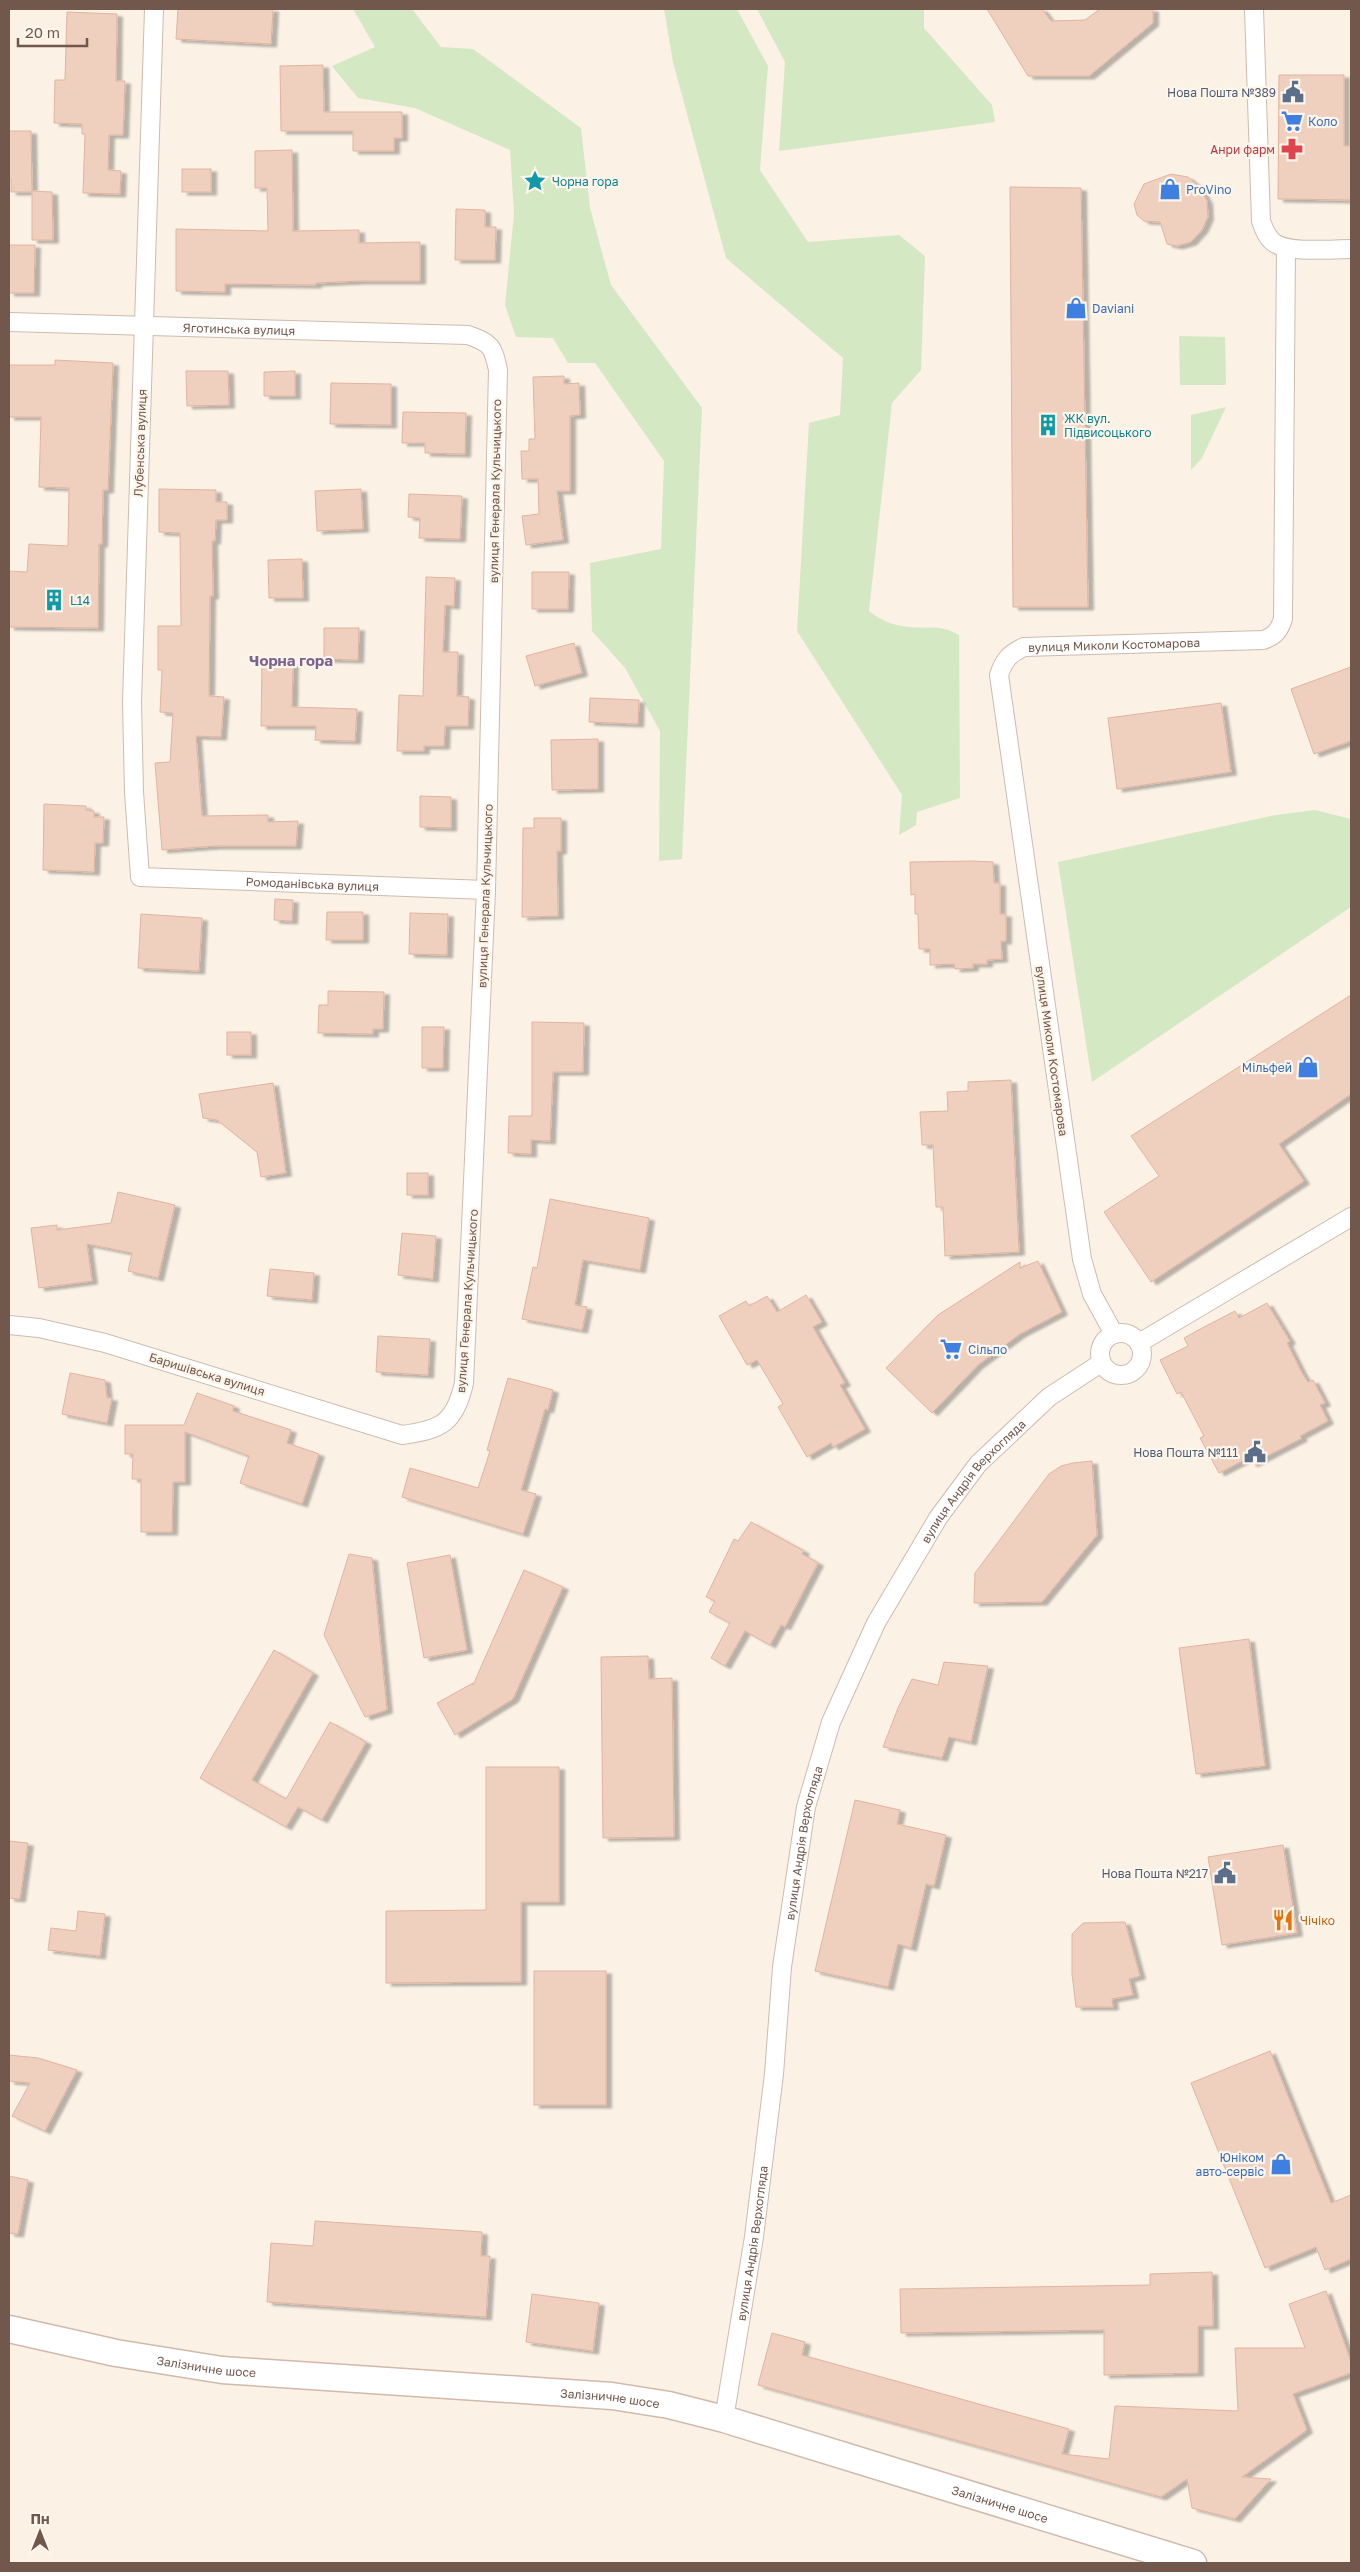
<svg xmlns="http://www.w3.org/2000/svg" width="1360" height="2572" font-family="'Golos Text',sans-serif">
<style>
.green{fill:#d5e8c4}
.building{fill:#efcfbe;stroke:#e1b49f;filter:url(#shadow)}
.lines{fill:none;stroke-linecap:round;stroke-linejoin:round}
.street-casing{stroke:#cebbaf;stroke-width:20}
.secondary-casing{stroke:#d1baac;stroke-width:29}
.street{stroke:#fff;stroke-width:18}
.secondary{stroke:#fff;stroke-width:26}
.labels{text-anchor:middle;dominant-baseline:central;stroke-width:4.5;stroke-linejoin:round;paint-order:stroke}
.service-label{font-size:12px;fill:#4e5e75;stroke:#fef5eb;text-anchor:end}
.shop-label{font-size:12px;fill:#366cbe;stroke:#fef5eb;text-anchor:start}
.health-label{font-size:12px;fill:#be3a42;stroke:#fef5eb;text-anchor:end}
.culture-label{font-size:12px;fill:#0d838f;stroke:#fef5eb;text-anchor:start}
.street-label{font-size:12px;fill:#72574c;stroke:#fef5eb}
.food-label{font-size:12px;fill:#c56008;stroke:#fef5eb;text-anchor:start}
.quarter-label{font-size:15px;font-weight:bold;fill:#7d638f;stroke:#fef5eb}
</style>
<defs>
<filter id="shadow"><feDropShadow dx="5.5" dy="3" stdDeviation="1" flood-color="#0004"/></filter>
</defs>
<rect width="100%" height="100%" fill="#fbf1e5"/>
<!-- green -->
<g class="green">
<path d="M 353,9 L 412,9 L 441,47 L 473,49 L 581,128 L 590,208 L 611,285 L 702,408 L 682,859 L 659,861 L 660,731 L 625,668 L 592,631 L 590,563 L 661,549 L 664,461 L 595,363 L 568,363 L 553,338 L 516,337 L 505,305 L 514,214 L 510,150 L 415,108 L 358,98 L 332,66 L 375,47 Z"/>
<path d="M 664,9 L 737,9 L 768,66 L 760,170 L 808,242 L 899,235 L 925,256 L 921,370 L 892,403 L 869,611 C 880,620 894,626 909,627 C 929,629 940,624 959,635 L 960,798 L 917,812 L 916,825 L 899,835 L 902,795 L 797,631 L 809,423 L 840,415 L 843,358 L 726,258 L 673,62 Z"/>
<path d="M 757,9 L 924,9 L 924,28 L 992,105 L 995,122 L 779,151 L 785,62 Z"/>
<path d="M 1179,336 L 1225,337 L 1226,385 L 1180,385 Z"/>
<path d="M 1226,407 L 1202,458 L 1191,470 L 1191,415 Z"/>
<path d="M 1315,810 L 1351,819 L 1351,907 L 1092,1082 L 1058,862 L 1276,815 Z"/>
</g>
<!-- building -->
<g class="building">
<path d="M 178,9 L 273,9 L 271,44 L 176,39 Z"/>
<path d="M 987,9 L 1042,9 L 1051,21 L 1085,20 L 1100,9 L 1153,9 L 1153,23 L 1089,76 L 1028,76 Z"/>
<path d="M 67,12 L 117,14 L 116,81 L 125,81 L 123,135 L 109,135 L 108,170 L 121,171 L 120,194 L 83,193 L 85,134 L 82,134 L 82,124 L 54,123 L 55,80 L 65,80 Z"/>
<path d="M 323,65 L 324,112 L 402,112 L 402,138 L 394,138 L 394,151 L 353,151 L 353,131 L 281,131 L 280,66 Z"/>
<path d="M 1279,75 L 1344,75 L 1344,146 L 1351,146 L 1351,200 L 1278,199 Z"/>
<path d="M 9,131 L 31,131 L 32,191 L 52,192 L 53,240 L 32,240 L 32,192 L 11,192 L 11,179 L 9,179 Z"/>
<path d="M 292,150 L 293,231 L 359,230 L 359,243 L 420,242 L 420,281 L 359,281 L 316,283 L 316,285 L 225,284 L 225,292 L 176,291 L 176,229 L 268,231 L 267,188 L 255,188 L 255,151 Z"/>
<rect x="182" y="169" width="29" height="23"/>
<path d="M 1171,174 L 1188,177 L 1200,188 L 1207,201 L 1208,217 L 1202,230 L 1191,242 L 1177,246 L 1167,244 L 1160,222 L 1144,221 L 1137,215 L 1134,204 L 1144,184 Z"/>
<path d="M 1010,187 L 1081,188 L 1088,607 L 1013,607 Z"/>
<path d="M 456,209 L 485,210 L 485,227 L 496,227 L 495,260 L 455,260 Z"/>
<path d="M 9,245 L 35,245 L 34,293 L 9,293 Z"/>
<path d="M 55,360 L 113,363 L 108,490 L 103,490 L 102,544 L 99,544 L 98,628 L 9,627 L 9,571 L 27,572 L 29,544 L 68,546 L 69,488 L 39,487 L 41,417 L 9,417 L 9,365 L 55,365 Z"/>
<path d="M 186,371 L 228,371 L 229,405 L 187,406 Z"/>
<path d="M 295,371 L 295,396 L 264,396 L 264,372 Z"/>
<path d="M 564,376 L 564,384 L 579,383 L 580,415 L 570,416 L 570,491 L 557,491 L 563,540 L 526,545 L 522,516 L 539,514 L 538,479 L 522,479 L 521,451 L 529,451 L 529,439 L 535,439 L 533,377 Z"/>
<path d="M 331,383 L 391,384 L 391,425 L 330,424 Z"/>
<path d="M 403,412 L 466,413 L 465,454 L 425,453 L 425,443 L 402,443 Z"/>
<path d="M 159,489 L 216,490 L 216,502 L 227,502 L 227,520 L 216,520 L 215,541 L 212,541 L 213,596 L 210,596 L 209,696 L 224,697 L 221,737 L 196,736 L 202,816 L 268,815 L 268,822 L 298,821 L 296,846 L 215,846 L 162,850 L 155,763 L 170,762 L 173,713 L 160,712 L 162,670 L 158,670 L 158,626 L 181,626 L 180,533 L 159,532 Z"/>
<path d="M 361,489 L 363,529 L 317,531 L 315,491 Z"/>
<path d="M 409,494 L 462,496 L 460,539 L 419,538 L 420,518 L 408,517 Z"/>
<path d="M 302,559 L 303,598 L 269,598 L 268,560 Z"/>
<path d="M 532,572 L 569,572 L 568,609 L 532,609 Z"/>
<path d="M 426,577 L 455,578 L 454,606 L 445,605 L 443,652 L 458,652 L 457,696 L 469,697 L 468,726 L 445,726 L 444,746 L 424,746 L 424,751 L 397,751 L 399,695 L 423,696 Z"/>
<path d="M 324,628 L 359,628 L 358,660 L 324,659 Z"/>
<path d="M 574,643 L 582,673 L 535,686 L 526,656 Z"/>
<path d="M 262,663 L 293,663 L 292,707 L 357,709 L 355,741 L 315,740 L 316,726 L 261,726 Z"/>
<path d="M 1351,667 L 1351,741 L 1314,754 L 1291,689 Z"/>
<path d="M 590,698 L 639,700 L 638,724 L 589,722 Z"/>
<path d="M 1221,703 L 1231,772 L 1117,789 L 1108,718 Z"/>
<path d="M 598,739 L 598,789 L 552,790 L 551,740 Z"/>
<path d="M 420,796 L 451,797 L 451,828 L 420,827 Z"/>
<path d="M 44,804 L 86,806 L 86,810 L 94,811 L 94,817 L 104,817 L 103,843 L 95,843 L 94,872 L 43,870 Z"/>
<path d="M 534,818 L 561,818 L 561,851 L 557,851 L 558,916 L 522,917 L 523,828 L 534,828 Z"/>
<path d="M 973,861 L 993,862 L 994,883 L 1000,883 L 1000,914 L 1006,914 L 1006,941 L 1001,941 L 1002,959 L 987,960 L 987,964 L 973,964 L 973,968 L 955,969 L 954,964 L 930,965 L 930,949 L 919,949 L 918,914 L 915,914 L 915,894 L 911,895 L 910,862 Z"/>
<path d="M 275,899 L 293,900 L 292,921 L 274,920 Z"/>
<path d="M 327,912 L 363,912 L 363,940 L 326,940 Z"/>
<path d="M 410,913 L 448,914 L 447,955 L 409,954 Z"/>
<path d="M 141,914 L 202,918 L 199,971 L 138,968 Z"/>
<path d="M 328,991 L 384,992 L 383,1029 L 373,1029 L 373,1034 L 318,1033 L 319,1005 L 328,1005 Z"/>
<path d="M 1351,995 L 1351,1094 L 1279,1144 L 1304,1181 L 1151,1282 L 1104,1212 L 1159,1176 L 1131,1136 Z"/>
<path d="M 532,1022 L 584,1023 L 583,1072 L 553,1072 L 550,1141 L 531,1140 L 531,1154 L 508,1153 L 509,1116 L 532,1116 Z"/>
<path d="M 422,1027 L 444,1027 L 443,1068 L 422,1068 Z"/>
<rect x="227" y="1032" width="24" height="23"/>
<path d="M 1011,1080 L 1019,1252 L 945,1256 L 943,1207 L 936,1207 L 933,1145 L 922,1145 L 920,1112 L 948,1111 L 947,1092 L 968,1091 L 968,1082 Z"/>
<path d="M 273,1083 L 286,1173 L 261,1177 L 257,1152 L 217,1120 L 203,1118 L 199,1094 Z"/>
<rect x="407" y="1173" width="21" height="22"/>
<path d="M 118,1192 L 175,1205 L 158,1278 L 128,1271 L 132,1253 L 87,1244 L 92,1281 L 39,1288 L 31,1228 L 57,1225 L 57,1230 L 111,1223 Z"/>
<path d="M 550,1199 L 649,1218 L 640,1270 L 583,1260 L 575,1305 L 587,1307 L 582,1330 L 522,1319 L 533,1267 L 537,1268 Z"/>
<path d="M 402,1233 L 436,1236 L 433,1279 L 398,1275 Z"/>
<path d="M 1038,1261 L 1062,1312 L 1020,1334 L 978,1365 L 932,1413 L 886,1368 L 938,1315 L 1020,1262 L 1020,1268 Z"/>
<path d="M 270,1269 L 314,1273 L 312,1300 L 267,1296 Z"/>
<path d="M 806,1295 L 822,1322 L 813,1327 L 845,1383 L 840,1385 L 865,1429 L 833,1447 L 831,1443 L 807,1457 L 778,1407 L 783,1404 L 757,1360 L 747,1365 L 719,1316 L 746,1301 L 749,1306 L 767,1296 L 777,1312 Z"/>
<path d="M 1267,1303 L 1290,1341 L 1287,1343 L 1302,1373 L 1308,1382 L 1313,1380 L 1325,1403 L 1320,1405 L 1328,1421 L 1300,1436 L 1302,1438 L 1252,1464 L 1248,1458 L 1219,1473 L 1200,1438 L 1204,1436 L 1181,1392 L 1177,1394 L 1160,1360 L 1188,1346 L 1184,1338 L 1202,1328 L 1235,1311 L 1239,1318 Z"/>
<path d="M 378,1336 L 430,1339 L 428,1375 L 376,1372 Z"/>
<path d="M 70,1373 L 105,1380 L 107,1398 L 112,1398 L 107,1423 L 62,1414 Z"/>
<path d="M 508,1378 L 553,1390 L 548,1410 L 545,1409 L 521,1490 L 536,1494 L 523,1534 L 402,1497 L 410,1468 L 478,1488 L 490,1451 L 487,1450 Z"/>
<path d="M 197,1393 L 234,1406 L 233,1411 L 291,1430 L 287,1443 L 319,1454 L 302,1504 L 240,1483 L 249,1456 L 185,1432 L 185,1482 L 173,1482 L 172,1532 L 141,1532 L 141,1479 L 132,1479 L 133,1454 L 125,1454 L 125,1425 L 184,1425 Z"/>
<path d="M 1092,1461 L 1097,1535 L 1042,1602 L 974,1603 L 975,1573 L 1049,1474 L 1061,1466 L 1073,1463 Z"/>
<path d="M 751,1522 L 804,1551 L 802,1554 L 818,1563 L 785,1627 L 781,1625 L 770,1645 L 745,1631 L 725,1666 L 711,1658 L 730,1623 L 709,1612 L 715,1601 L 706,1597 L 734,1539 L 738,1541 Z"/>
<path d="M 349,1554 L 372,1558 L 387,1710 L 365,1717 L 324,1635 Z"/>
<path d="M 450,1555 L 467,1650 L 424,1658 L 407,1563 Z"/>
<path d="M 524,1570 L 563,1587 L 513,1699 L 455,1735 L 437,1703 L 473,1683 L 473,1685 Z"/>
<path d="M 1249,1639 L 1265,1766 L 1196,1774 L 1179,1648 Z"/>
<path d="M 274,1650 L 313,1673 L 252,1780 L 286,1799 L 330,1722 L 366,1742 L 322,1820 L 298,1807 L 286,1827 L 200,1778 Z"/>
<path d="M 648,1656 L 649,1679 L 672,1678 L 674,1837 L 603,1838 L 601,1657 Z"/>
<path d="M 944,1662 L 988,1666 L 971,1742 L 949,1737 L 942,1758 L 883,1747 L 898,1708 L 912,1679 L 938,1685 Z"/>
<path d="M 486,1767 L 559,1767 L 559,1902 L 521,1902 L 521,1982 L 386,1983 L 386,1911 L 486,1910 Z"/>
<path d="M 855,1800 L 900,1810 L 897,1824 L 946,1835 L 934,1886 L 926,1884 L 911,1948 L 898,1944 L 888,1987 L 815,1971 Z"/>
<path d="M 9,1841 L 28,1843 L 20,1899 L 9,1898 Z"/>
<path d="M 1283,1845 L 1297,1933 L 1222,1945 L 1208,1857 Z"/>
<path d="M 78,1911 L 105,1914 L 100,1956 L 48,1950 L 51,1928 L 76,1931 Z"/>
<path d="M 1125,1922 L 1140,1976 L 1129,1979 L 1133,1995 L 1112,1999 L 1113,2007 L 1076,2007 L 1072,1974 L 1072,1934 L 1083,1923 Z"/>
<rect x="534" y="1971" width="72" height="134"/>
<path d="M 1270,2051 L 1331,2203 L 1351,2195 L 1351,2259 L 1325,2270 L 1316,2247 L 1265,2268 L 1191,2083 Z"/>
<path d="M 9,2055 L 38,2058 L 77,2070 L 45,2131 L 12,2116 L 30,2083 L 9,2081 Z"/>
<path d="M 9,2176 L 28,2180 L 18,2234 L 9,2233 Z"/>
<path d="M 315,2221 L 482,2232 L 481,2256 L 490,2256 L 486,2317 L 267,2302 L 271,2243 L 313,2246 Z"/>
<path d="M 1212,2272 L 1213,2326 L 1198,2326 L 1198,2373 L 1104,2375 L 1104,2330 L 901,2333 L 900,2289 L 1150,2285 L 1150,2274 Z"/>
<path d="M 1326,2291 L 1351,2362 L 1351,2373 L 1293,2394 L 1307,2430 L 1242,2477 L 1271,2479 L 1235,2519 L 1192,2508 L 1187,2479 L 1161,2497 L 758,2385 L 772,2333 L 805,2342 L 802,2355 L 1069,2429 L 1062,2454 L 1109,2459 L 1115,2406 L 1238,2411 L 1235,2348 L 1305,2348 L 1289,2304 Z"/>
<path d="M 532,2294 L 599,2303 L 593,2351 L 526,2342 Z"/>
</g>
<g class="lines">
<!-- street casing -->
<g class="street-casing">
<g id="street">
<path id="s1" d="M 154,9 L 132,702 L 134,792 L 140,877 L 486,890"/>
<path d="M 1254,9 L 1261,221 C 1264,229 1267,239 1276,244 C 1292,253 1331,249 1351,249"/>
<path id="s2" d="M 9,322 L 468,335 C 491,343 493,346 498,370 L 486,890 L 464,1383 C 455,1423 441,1430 402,1435 L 105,1343 L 39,1328 L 9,1325"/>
<circle cx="1121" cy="1354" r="21"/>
<path id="s3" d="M 1114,1334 L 1092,1294 L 1082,1259 L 999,675 C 1004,660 1009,654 1024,647 L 1263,640 C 1275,636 1279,631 1283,619 L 1286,248"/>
<path d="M 1139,1343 L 1351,1217"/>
<path id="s4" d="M 724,2419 L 754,2237 L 774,2074 L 782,1967 L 806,1807 L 831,1722 L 876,1623 L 938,1518 L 978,1464 L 1049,1397 L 1101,1363"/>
</g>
</g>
<!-- secondary casing -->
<g class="secondary-casing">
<g id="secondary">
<path id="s5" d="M 9,2329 L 116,2353 L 222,2370 L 612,2396 L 669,2405 L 724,2419 L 1193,2563"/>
</g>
</g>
<!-- street -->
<use href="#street" class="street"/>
<!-- secondary -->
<use href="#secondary" class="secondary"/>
</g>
<!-- icons -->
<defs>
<g id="civic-bare" transform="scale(1.725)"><path d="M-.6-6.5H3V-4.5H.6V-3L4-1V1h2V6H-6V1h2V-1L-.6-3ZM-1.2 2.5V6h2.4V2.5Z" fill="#5c6f8a" stroke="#fef5eb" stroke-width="2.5" paint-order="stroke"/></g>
<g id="supermarket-bare" transform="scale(1.725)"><path d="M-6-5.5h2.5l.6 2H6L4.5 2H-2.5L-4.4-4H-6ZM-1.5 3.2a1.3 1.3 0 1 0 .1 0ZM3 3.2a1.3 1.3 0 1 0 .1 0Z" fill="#3f7fe0" stroke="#fef5eb" stroke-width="2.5" paint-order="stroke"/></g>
<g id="pharmacy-bare" transform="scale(1.725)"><path d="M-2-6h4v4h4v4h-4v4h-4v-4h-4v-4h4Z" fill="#e0444e" stroke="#fef5eb" stroke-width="2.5" paint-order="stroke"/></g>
<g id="sight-bare" transform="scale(1.725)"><path d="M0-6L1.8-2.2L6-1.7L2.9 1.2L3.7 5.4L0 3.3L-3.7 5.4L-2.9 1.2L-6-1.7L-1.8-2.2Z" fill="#0f9aa8" stroke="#fef5eb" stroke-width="2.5" paint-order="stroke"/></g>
<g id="shop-bare" transform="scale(1.725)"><path d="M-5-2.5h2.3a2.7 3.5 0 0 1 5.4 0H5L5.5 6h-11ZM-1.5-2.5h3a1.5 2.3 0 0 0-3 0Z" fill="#3f7fe0" stroke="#fef5eb" stroke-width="2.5" paint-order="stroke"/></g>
<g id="building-bare" transform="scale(1.725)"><path d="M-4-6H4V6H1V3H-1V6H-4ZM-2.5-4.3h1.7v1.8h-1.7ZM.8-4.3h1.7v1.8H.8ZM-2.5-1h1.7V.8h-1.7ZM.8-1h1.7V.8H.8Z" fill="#0f9aa8" stroke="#fef5eb" stroke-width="2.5" paint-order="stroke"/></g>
<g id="restaurant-bare" transform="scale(1.725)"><path d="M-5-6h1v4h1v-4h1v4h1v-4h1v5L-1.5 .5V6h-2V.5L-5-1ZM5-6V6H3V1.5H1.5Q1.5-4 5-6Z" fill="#e8710a" stroke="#fef5eb" stroke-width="2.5" paint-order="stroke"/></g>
</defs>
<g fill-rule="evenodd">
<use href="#civic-bare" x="1293" y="92"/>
<use href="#supermarket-bare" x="1292" y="121"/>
<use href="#pharmacy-bare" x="1292" y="149"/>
<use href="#sight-bare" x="535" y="181"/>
<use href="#shop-bare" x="1170" y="189"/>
<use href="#shop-bare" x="1076" y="308"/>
<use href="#building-bare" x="1048" y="425"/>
<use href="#building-bare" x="54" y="600"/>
<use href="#shop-bare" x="1308" y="1067"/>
<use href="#supermarket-bare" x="951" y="1349"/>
<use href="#civic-bare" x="1255" y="1452"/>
<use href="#civic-bare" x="1225" y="1873"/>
<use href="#restaurant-bare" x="1283" y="1920"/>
<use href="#shop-bare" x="1281" y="2164"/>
</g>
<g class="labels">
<!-- service labels -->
<g class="service-label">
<text x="1276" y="92">Нова Пошта №389</text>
<text x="1238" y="1452">Нова Пошта №111</text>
<text x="1208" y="1873">Нова Пошта №217</text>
</g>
<!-- shop labels -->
<g class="shop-label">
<text x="1308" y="121">Коло</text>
<text x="1186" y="189">ProVino</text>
<text x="1092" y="308">Daviani</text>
<text x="1292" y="1067" text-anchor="end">Мільфей</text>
<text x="968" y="1349">Сільпо</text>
<text x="1264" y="2157" text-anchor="end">Юніком<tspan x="1264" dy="14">авто-сервіс</tspan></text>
</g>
<!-- health labels -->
<g class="health-label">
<text x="1275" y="149">Анри фарм</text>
</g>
<!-- culture labels -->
<g class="culture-label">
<text x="552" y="181">Чорна гора</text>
<text x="1064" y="418">ЖК вул.<tspan x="1064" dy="14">Підвисоцького</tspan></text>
<text x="70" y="600">L14</text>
</g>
<!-- street labels -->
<g class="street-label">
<text stroke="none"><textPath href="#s2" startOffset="230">Яготинська вулиця</textPath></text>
<text transform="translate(140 443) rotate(-88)">Лубенська вулиця</text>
<text transform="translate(495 491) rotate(-89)">вулиця Генерала Кульчицького</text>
<text stroke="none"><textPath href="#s3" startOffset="801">вулиця Миколи Костомарова</textPath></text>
<text stroke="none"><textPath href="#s1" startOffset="1041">Ромоданівська вулиця</textPath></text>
<text transform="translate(485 896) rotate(-88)">вулиця Генерала Кульчицького</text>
<text transform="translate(1052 1051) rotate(82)">вулиця Миколи Костомарова</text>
<text transform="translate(467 1301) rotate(-86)">вулиця Генерала Кульчицького</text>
<text transform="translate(207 1374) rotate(17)">Баришівська вулиця</text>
<text stroke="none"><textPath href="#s4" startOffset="988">вулиця Андрія Верхогляда</textPath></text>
<text stroke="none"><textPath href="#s4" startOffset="582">вулиця Андрія Верхогляда</textPath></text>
<text stroke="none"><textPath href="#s4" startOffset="178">вулиця Андрія Верхогляда</textPath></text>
<text stroke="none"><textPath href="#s5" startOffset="201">Залізничне шосе</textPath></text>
<text stroke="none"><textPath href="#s5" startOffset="606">Залізничне шосе</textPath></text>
<text stroke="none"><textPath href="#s5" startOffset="1011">Залізничне шосе</textPath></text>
</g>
<!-- food labels -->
<g class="food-label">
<text x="1300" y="1920">Чічіко</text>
</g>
<!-- quarter labels -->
<g class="quarter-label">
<text x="291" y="660">Чорна гора</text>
</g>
</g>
<!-- border -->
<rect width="1360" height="2572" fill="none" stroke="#72574c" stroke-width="20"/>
<!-- north arrow -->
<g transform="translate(40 2532)" stroke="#fef5eb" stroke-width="4" paint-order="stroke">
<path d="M0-4L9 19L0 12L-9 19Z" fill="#72574c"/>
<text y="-8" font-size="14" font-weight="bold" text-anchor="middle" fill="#72574c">Пн</text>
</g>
<!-- scale -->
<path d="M18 38v8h69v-8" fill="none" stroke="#72574c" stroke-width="2.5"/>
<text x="25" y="38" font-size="15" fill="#72574c" stroke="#fef5eb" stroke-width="4" paint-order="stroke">20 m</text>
</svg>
